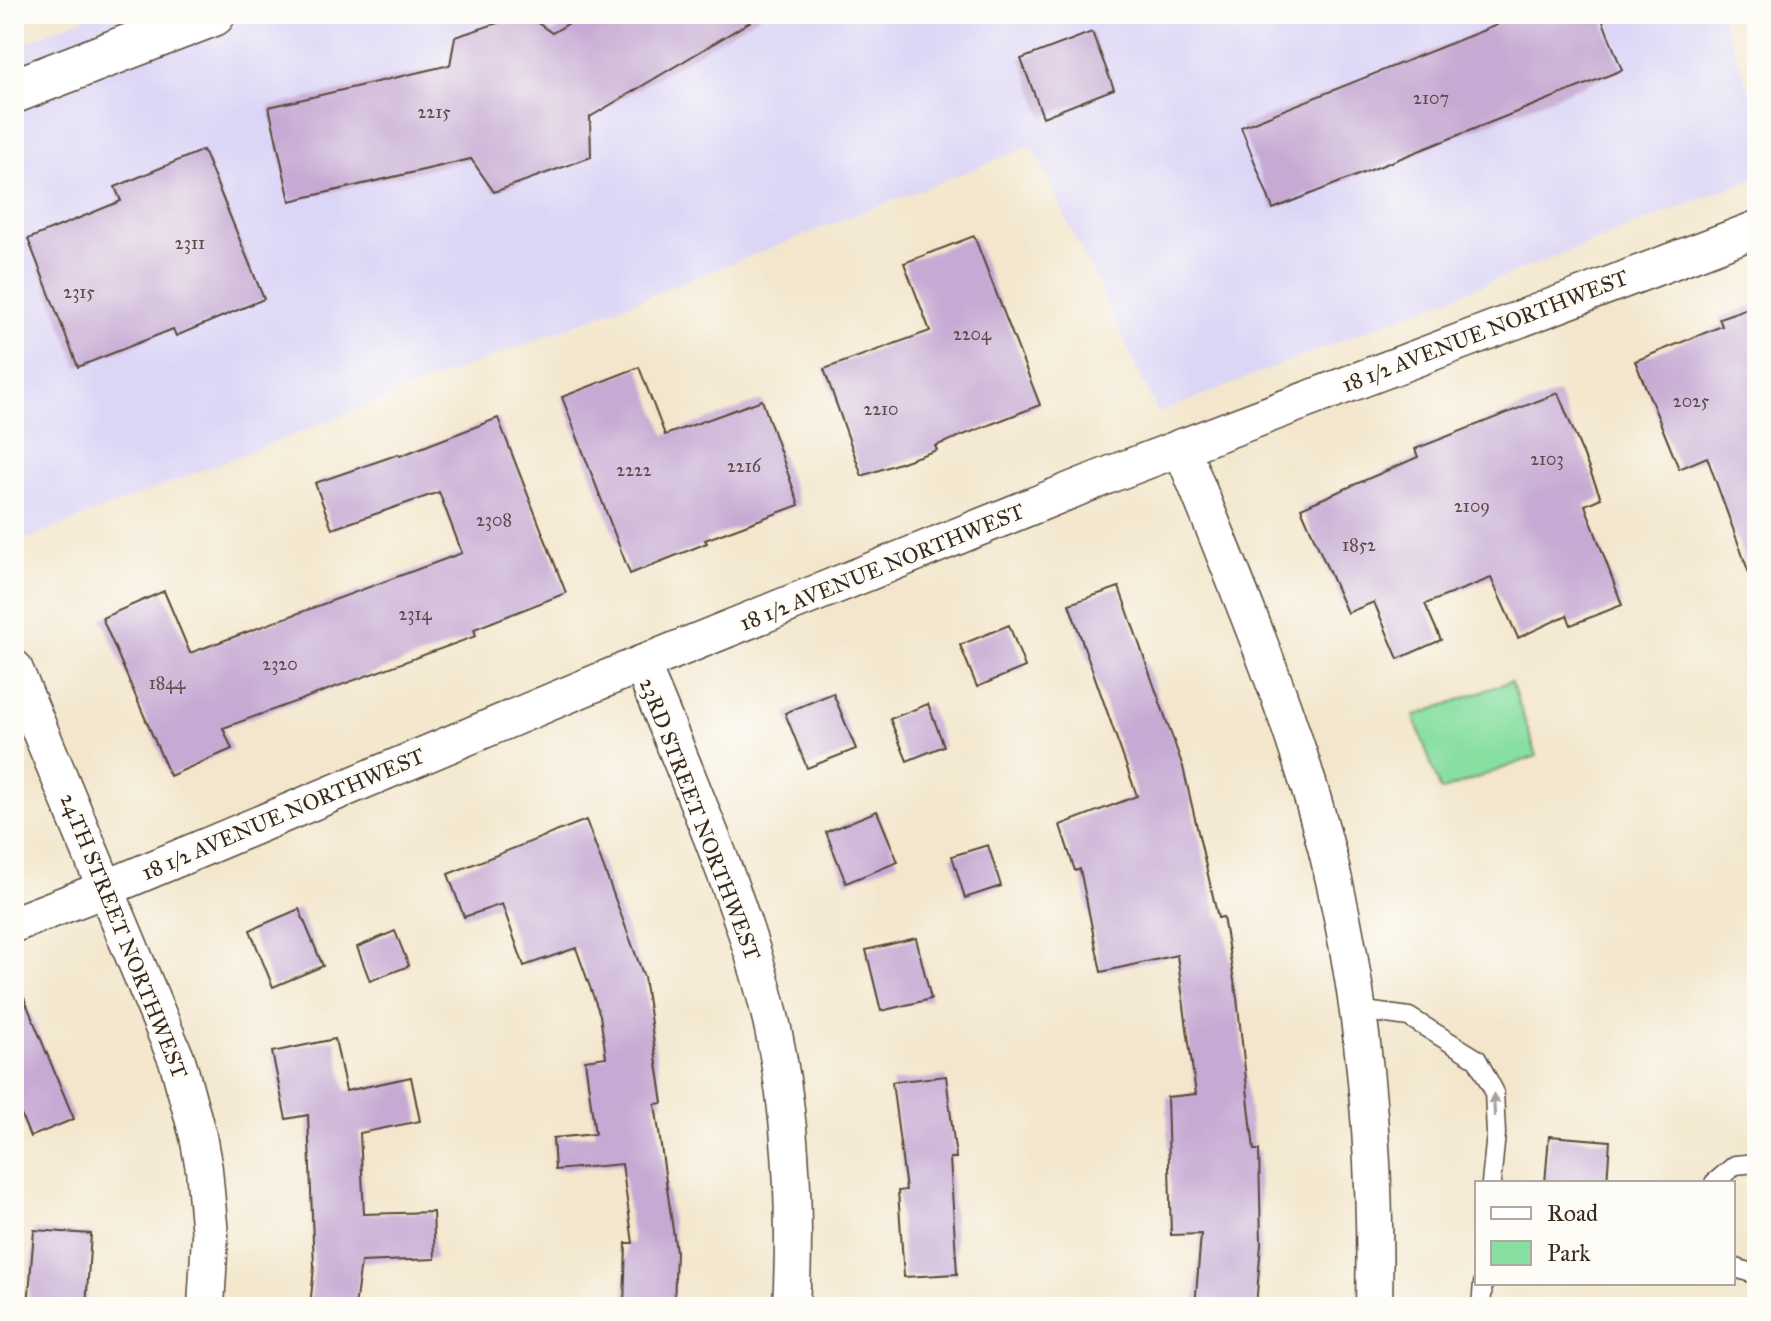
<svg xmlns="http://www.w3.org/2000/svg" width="1771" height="1321" font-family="'IM FELL Great Primer',serif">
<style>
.built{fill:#dcd6f6}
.green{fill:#88dfa2;stroke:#628460;stroke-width:2}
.building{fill:#c6aad3}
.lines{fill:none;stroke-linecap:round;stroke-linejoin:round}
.service-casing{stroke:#574638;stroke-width:21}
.minor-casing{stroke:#574638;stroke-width:39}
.tertiary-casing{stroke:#574638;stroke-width:47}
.service{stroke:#fff;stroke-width:18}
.minor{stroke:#fff;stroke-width:36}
.tertiary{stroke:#fff;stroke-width:44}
.oneway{fill:#a79f9a}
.labels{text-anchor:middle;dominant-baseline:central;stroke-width:6;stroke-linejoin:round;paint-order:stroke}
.number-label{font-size:18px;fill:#5e4a4b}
.street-label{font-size:22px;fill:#3b2a1e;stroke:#fdfcf7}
</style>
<rect width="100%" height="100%" fill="#fdfcf7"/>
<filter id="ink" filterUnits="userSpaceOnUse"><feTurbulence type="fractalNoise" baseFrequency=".0125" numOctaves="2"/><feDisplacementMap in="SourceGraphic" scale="16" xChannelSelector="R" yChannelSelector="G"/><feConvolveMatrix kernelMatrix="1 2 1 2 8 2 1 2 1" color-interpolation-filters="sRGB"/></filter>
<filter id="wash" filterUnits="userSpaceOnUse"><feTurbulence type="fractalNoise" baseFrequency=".006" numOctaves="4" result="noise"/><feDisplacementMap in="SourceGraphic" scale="32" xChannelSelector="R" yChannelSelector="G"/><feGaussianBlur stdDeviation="1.8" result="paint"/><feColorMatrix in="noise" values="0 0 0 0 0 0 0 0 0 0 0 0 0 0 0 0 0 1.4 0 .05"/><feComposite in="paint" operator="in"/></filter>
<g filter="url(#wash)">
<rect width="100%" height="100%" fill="#f3e6cc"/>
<!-- built -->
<path class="built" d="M 94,14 L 1720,14 L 1757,109 L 1757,177 L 1158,413 L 1032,146 L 14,544 L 14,47 Z"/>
<!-- green -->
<path class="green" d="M 1511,681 L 1537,756 L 1441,791 L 1414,716 Z"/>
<g id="blocks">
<!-- building -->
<g class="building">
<path d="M 525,14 L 552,33 L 585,14 L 763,14 L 590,117 L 591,157 L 494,192 L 471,159 L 290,201 L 269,107 L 450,65 L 455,37 Z"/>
<path d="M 1492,14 L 1600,14 L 1622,70 L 1273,209 L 1241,127 L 1497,25 Z"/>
<path d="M 1092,32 L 1114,89 L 1043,117 L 1021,59 Z"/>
<path d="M 203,150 L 264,299 L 176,336 L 173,329 L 78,367 L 28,239 L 121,201 L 115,187 Z"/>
<path d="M 974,236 L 1040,405 L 935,446 L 937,450 L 862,476 L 824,369 L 930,331 L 904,263 Z"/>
<path d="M 1757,305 L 1757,583 L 1753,584 L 1707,457 L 1679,469 L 1635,361 L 1722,326 L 1719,318 Z"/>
<path d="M 639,367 L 665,435 L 762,400 L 799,505 L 705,540 L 707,543 L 630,574 L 562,397 Z"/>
<path d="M 1558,393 L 1601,498 L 1585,505 L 1622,605 L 1571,625 L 1567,615 L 1518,638 L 1491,578 L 1425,604 L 1441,640 L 1398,659 L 1374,602 L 1347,613 L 1301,508 L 1418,457 L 1415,449 Z"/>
<path d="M 498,418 L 566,593 L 474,629 L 476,636 L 223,728 L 232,749 L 170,776 L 102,618 L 164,591 L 190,653 L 462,553 L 439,492 L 332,529 L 315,483 L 399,454 L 400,456 Z"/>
<path d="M 1119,587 L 1183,767 L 1218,918 L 1223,917 L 1237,998 L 1254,1150 L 1259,1150 L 1261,1244 L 1256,1307 L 1195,1307 L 1201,1234 L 1171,1235 L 1167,1097 L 1196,1094 L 1177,955 L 1101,972 L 1080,869 L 1075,871 L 1060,825 L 1137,796 L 1069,604 Z"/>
<path d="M 1009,625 L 1025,667 L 977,687 L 960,645 Z"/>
<path d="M 833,693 L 856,749 L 807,768 L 785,713 Z"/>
<path d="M 928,704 L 944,746 L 907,761 L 890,719 Z"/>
<path d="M 877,811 L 898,862 L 846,883 L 826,832 Z"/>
<path d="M 586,820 L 644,977 L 663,1103 L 655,1104 L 676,1251 L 674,1307 L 624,1307 L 626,1243 L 633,1243 L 622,1164 L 555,1170 L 553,1138 L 595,1134 L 585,1060 L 606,1057 L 600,1015 L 576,948 L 524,966 L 502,904 L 464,917 L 448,874 Z"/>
<path d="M 988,845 L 1001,886 L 965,898 L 952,856 Z"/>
<path d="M 299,909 L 323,966 L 273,987 L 250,930 Z"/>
<path d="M 395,931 L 409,966 L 370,981 L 357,947 Z"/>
<path d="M 916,938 L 931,999 L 881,1011 L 866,950 Z"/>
<path d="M 14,974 L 74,1119 L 30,1137 L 14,1098 Z"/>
<path d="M 335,1039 L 346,1091 L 411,1077 L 420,1121 L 360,1133 L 364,1214 L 433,1212 L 435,1259 L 361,1262 L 355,1307 L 310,1307 L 314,1267 L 308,1115 L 286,1119 L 272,1052 Z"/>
<path d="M 946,1076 L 956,1158 L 950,1158 L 957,1274 L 904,1277 L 898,1191 L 906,1190 L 892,1082 Z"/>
<path d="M 1549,1136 L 1610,1141 L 1607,1183 L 1545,1183 Z"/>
<path d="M 34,1230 L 91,1234 L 86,1307 L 28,1307 Z"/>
</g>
</g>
</g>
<g filter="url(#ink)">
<use href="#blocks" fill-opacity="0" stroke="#574638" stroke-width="2"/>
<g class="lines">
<!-- service casing -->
<g class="service-casing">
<g id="service">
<path d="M 1358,1010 L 1409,1017 L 1477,1059 L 1494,1091 L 1496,1134 L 1491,1183"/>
<path d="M 1714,1183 L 1735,1165 L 1757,1163"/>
<path d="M 1733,1267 L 1757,1275"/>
<path d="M 1481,1307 L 1483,1283"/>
</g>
</g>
<!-- minor casing -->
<g class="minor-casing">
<g id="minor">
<path d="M 1181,447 C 1238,589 1300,731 1334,880 C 1366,1020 1377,1164 1374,1307"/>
<path d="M 641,664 C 666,722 689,780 712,838 C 736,901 759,964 773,1029 C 792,1120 796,1215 791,1307"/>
<path d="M 14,668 L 178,1063 L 198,1136 L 204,1169 L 210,1235 L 206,1307"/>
<path d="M 14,924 L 105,889 L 641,664 L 1114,473 L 1757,229"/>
</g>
</g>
<!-- tertiary casing -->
<g class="tertiary-casing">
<path id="tertiary" d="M 14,91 L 213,14"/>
</g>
<!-- service -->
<use href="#service" class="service"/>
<!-- minor -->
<use href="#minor" class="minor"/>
<!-- tertiary -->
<use href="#tertiary" class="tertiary"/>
</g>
<!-- one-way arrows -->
<defs><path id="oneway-solid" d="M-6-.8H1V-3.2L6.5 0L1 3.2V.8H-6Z" transform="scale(2)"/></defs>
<use class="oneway" href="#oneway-solid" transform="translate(1494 1105) rotate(-93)"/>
</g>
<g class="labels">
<!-- number labels -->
<g class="number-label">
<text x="1431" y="98">2107</text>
<text x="434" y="112">2215</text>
<text x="190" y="243">2311</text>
<text x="79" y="292">2315</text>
<text x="972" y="334">2204</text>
<text x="1691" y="401">2025</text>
<text x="881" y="409">2210</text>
<text x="1547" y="459">2103</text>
<text x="744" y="466">2216</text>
<text x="634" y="470">2222</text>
<text x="1472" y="506">2109</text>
<text x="494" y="520">2308</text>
<text x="1359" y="545">1852</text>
<text x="415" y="614">2314</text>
<text x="280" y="664">2320</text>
<text x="167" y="683">1844</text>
</g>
<!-- street labels -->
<g class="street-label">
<text transform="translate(1485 331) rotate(-21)">18 1/2 AVENUE NORTHWEST</text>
<text transform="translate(882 567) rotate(-22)">18 1/2 AVENUE NORTHWEST</text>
<text transform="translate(283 814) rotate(-23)">18 1/2 AVENUE NORTHWEST</text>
<text transform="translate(700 819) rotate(69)">23RD STREET NORTHWEST</text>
<text transform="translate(124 936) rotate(68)">24TH STREET NORTHWEST</text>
</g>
</g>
<!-- margin -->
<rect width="1771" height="1321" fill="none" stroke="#fdfcf7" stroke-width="48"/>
<!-- legend -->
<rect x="1475" y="1181" width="260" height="104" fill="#fdfcf7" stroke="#afa8a0" stroke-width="2"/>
<rect x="1491" y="1207" width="40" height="12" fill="#ffffff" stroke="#afa8a0" stroke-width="2"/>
<text x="1547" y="1221" font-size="24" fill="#3b2a1e">Road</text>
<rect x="1491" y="1241" width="40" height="24" fill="#88dfa2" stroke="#afa8a0" stroke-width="2"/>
<text x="1547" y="1261" font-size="24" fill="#3b2a1e">Park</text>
</svg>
